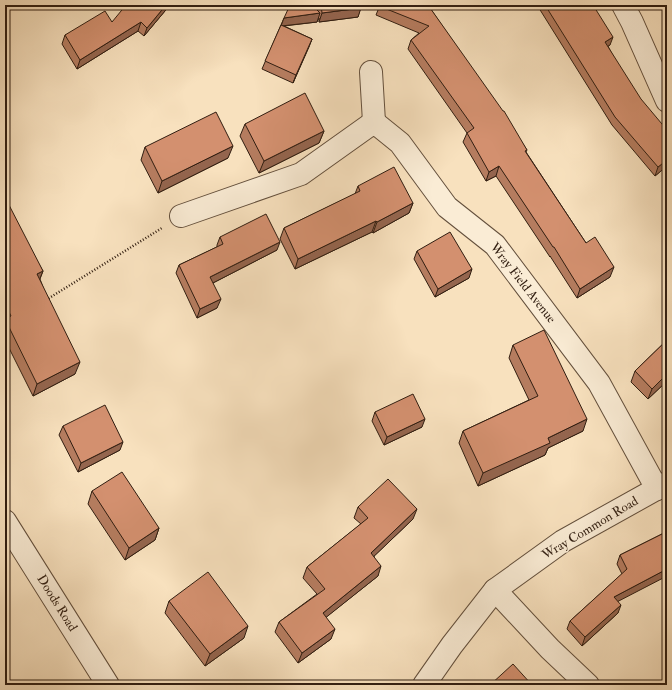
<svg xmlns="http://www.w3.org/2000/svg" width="672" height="690" font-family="'IM FELL Double Pica',serif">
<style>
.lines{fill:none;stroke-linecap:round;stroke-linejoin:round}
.minor-casing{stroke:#634f3c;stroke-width:24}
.path{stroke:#311e11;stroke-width:2.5;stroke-dasharray:1 2;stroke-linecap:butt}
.minor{stroke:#faecd5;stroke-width:22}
.wall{fill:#b57c5f;stroke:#311e11}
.shaded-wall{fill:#94654e;stroke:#311e11}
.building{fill:#d3906f;stroke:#311e11}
.labels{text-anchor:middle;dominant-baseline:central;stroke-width:3;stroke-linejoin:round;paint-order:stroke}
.street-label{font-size:13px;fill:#311e11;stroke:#faecd5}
</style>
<rect width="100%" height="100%" fill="#f8e1be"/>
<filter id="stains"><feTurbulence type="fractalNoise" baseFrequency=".005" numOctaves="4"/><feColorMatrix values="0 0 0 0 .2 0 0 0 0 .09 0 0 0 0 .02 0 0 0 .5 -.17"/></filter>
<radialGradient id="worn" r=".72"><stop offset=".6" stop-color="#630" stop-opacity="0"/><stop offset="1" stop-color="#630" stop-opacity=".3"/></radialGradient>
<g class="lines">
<!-- minor casing -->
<g class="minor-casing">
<g id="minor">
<path d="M 623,5 L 632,22 L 667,101"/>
<path d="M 371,72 L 374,122"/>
<path d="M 181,216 L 301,174 L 374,122 L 400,143 L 447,207 L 495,245 L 599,383 L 657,489"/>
<path d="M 5,521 L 108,685"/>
<path d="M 495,590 L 550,649 L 588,685"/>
<path d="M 424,685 L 452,645 L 495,590 L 563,541 L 667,483"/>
</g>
</g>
<!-- path -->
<path class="path" d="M 46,300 L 162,228"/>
<!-- minor -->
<use href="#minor" class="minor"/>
</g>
<!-- wall -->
<g class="wall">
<path d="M 170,5 L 144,36 L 138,31 L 77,69 L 62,44 L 65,35 Z"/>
<path d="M 317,5 L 361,5 L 358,17 L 319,22 L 319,18 L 317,22 L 284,26 L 312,39 L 293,83 L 262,69 L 284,18 L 318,10 Z"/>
<path d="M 380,5 L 428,5 L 527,150 L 526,152 L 586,243 L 610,277 L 577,298 L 550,256 L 550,257 L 496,176 L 486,181 L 463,142 L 467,133 L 408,49 L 411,40 L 419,33 L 376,15 Z"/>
<path d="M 537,5 L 593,5 L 610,45 L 608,46 L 667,166 L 655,176 L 612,125 Z"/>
<path d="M 245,124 L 324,131 L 319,143 L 259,173 L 240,136 Z"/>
<path d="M 145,147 L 228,158 L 158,193 L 141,160 Z"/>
<path d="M 358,186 L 413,203 L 409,213 L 373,233 L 372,232 L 295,269 L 280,239 L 284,228 L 355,194 Z"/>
<path d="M 5,207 L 43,271 L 40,279 L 75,374 L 33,396 L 5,340 Z"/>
<path d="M 220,237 L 277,250 L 213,283 L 217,308 L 197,318 L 176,273 L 179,265 L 217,247 L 217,245 Z"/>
<path d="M 417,251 L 469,278 L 435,297 L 414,259 Z"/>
<path d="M 667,340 L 667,381 L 648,399 L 631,382 L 635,371 Z"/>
<path d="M 513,345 L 583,431 L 548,448 L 545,455 L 478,486 L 459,443 L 463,431 L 529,400 L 509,358 Z"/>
<path d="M 375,412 L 422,427 L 384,445 L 372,421 Z"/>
<path d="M 63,426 L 120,450 L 78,472 L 59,435 Z"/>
<path d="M 92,491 L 159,528 L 155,540 L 125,560 L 88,504 Z"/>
<path d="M 358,507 L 413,519 L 374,556 L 378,576 L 326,617 L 331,639 L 298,663 L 275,632 L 279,622 L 317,594 L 303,578 L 307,567 L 361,524 L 354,518 Z"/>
<path d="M 662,534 L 618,601 L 618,613 L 582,646 L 567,629 L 570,621 L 622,574 L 617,564 L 620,555 Z"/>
<path d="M 169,601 L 244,638 L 205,666 L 165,613 Z"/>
</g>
<!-- shaded-wall -->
<g class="shaded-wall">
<path d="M 166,5 L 170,5 L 144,36 L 147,28 Z"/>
<path d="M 361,8 L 358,17 L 319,22 L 322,13 Z"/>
<path d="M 320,13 L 317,22 L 281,26 L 284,18 Z"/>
<path d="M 141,22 L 138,31 L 77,69 L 80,60 Z"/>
<path d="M 613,37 L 610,45 L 602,50 L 605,42 Z"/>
<path d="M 312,39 L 309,47 L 293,83 L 296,75 Z"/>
<path d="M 324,131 L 319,143 L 259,173 L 264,161 Z"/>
<path d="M 233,146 L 228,158 L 158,193 L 162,181 Z"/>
<path d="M 667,160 L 667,166 L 655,176 L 658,167 Z"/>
<path d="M 499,166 L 496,176 L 486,181 L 489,172 Z"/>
<path d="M 413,203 L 409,213 L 373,233 L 377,222 Z"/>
<path d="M 376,221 L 372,232 L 295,269 L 298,259 Z"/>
<path d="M 280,242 L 277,250 L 207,286 L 210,277 Z"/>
<path d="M 614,267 L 610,277 L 577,298 L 580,289 Z"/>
<path d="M 472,269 L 469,278 L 435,297 L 438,289 Z"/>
<path d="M 43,271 L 38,283 L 37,274 Z"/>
<path d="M 221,299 L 217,308 L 197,318 L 200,309 Z"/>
<path d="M 80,362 L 75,374 L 33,396 L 37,384 Z"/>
<path d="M 667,374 L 667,381 L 648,399 L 652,389 Z"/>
<path d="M 425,419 L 422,427 L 384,445 L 387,437 Z"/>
<path d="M 587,419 L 583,431 L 548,448 L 545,455 L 478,486 L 483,473 L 548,438 Z"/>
<path d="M 123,442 L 120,450 L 78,472 L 81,463 Z"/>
<path d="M 417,509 L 413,519 L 367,563 L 371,553 Z"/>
<path d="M 159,528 L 155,540 L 125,560 L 129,548 Z"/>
<path d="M 381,566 L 378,576 L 319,623 L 323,613 Z"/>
<path d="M 667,569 L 667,576 L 611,605 L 614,597 Z"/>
<path d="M 621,605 L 618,613 L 582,646 L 585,637 Z"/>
<path d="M 248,626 L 244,638 L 205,666 L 210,654 Z"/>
<path d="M 335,629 L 331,639 L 298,663 L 302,653 Z"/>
</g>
<!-- building -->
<g class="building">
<path d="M 126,5 L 166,5 L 147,28 L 141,22 L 80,60 L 65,35 L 105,11 L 112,22 Z"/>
<path d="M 290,5 L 312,5 L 320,13 L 284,18 Z"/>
<path d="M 321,5 L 361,5 L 361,8 L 322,13 Z"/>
<path d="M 380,5 L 428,5 L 503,111 L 504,111 L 527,150 L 525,151 L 586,243 L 595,237 L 614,267 L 580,289 L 554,247 L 553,247 L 499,166 L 489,172 L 467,133 L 474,128 L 411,40 L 429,26 L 379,6 Z"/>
<path d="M 545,5 L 593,5 L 613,37 L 605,42 L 641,99 L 667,130 L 667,160 L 658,167 L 615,117 Z"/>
<path d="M 281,25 L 312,39 L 296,75 L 265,61 Z"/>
<path d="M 305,93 L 324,131 L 264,161 L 245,124 Z"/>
<path d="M 216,112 L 233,146 L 162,181 L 145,147 Z"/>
<path d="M 394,167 L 413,203 L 377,222 L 376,221 L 298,259 L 284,228 L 360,191 L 358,186 Z"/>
<path d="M 9,205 L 43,271 L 37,274 L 80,362 L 37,384 L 5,319 L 11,316 L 5,304 L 5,207 Z"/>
<path d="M 266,214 L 280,242 L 210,277 L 221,299 L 200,309 L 179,265 L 223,244 L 220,237 Z"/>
<path d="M 450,232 L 472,269 L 438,289 L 417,251 Z"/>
<path d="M 544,330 L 587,419 L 548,438 L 550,443 L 483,473 L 463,431 L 538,396 L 513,345 Z"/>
<path d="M 667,340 L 667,374 L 652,389 L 635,371 Z"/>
<path d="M 413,394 L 425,419 L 387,437 L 375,412 Z"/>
<path d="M 105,405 L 123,442 L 81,463 L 63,426 Z"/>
<path d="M 122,472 L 159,528 L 129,548 L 92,491 Z"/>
<path d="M 388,479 L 417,509 L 371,553 L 381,566 L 323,613 L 335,629 L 302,653 L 279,622 L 325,589 L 307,567 L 368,518 L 358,507 Z"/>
<path d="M 662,534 L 667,543 L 667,569 L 614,597 L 621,605 L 585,637 L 570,621 L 627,569 L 620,555 Z"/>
<path d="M 208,572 L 248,626 L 210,654 L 169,601 Z"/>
<path d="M 513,664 L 532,685 L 490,685 Z"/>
</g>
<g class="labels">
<!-- street labels -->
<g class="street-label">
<text transform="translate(523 283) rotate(52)">Wray Field Avenue</text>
<text transform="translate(590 528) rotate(-31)">Wray Common Road</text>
<text transform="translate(57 603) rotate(58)">Doods Road</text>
</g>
</g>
<!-- margin -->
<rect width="672" height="690" fill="none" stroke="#f8e1be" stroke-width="20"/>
<rect x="6" y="6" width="660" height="678" fill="none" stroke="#311e11" stroke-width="2"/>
<rect x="10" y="10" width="652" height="670" fill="none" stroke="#311e11"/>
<rect width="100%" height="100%" filter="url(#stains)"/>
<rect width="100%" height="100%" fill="url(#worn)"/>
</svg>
